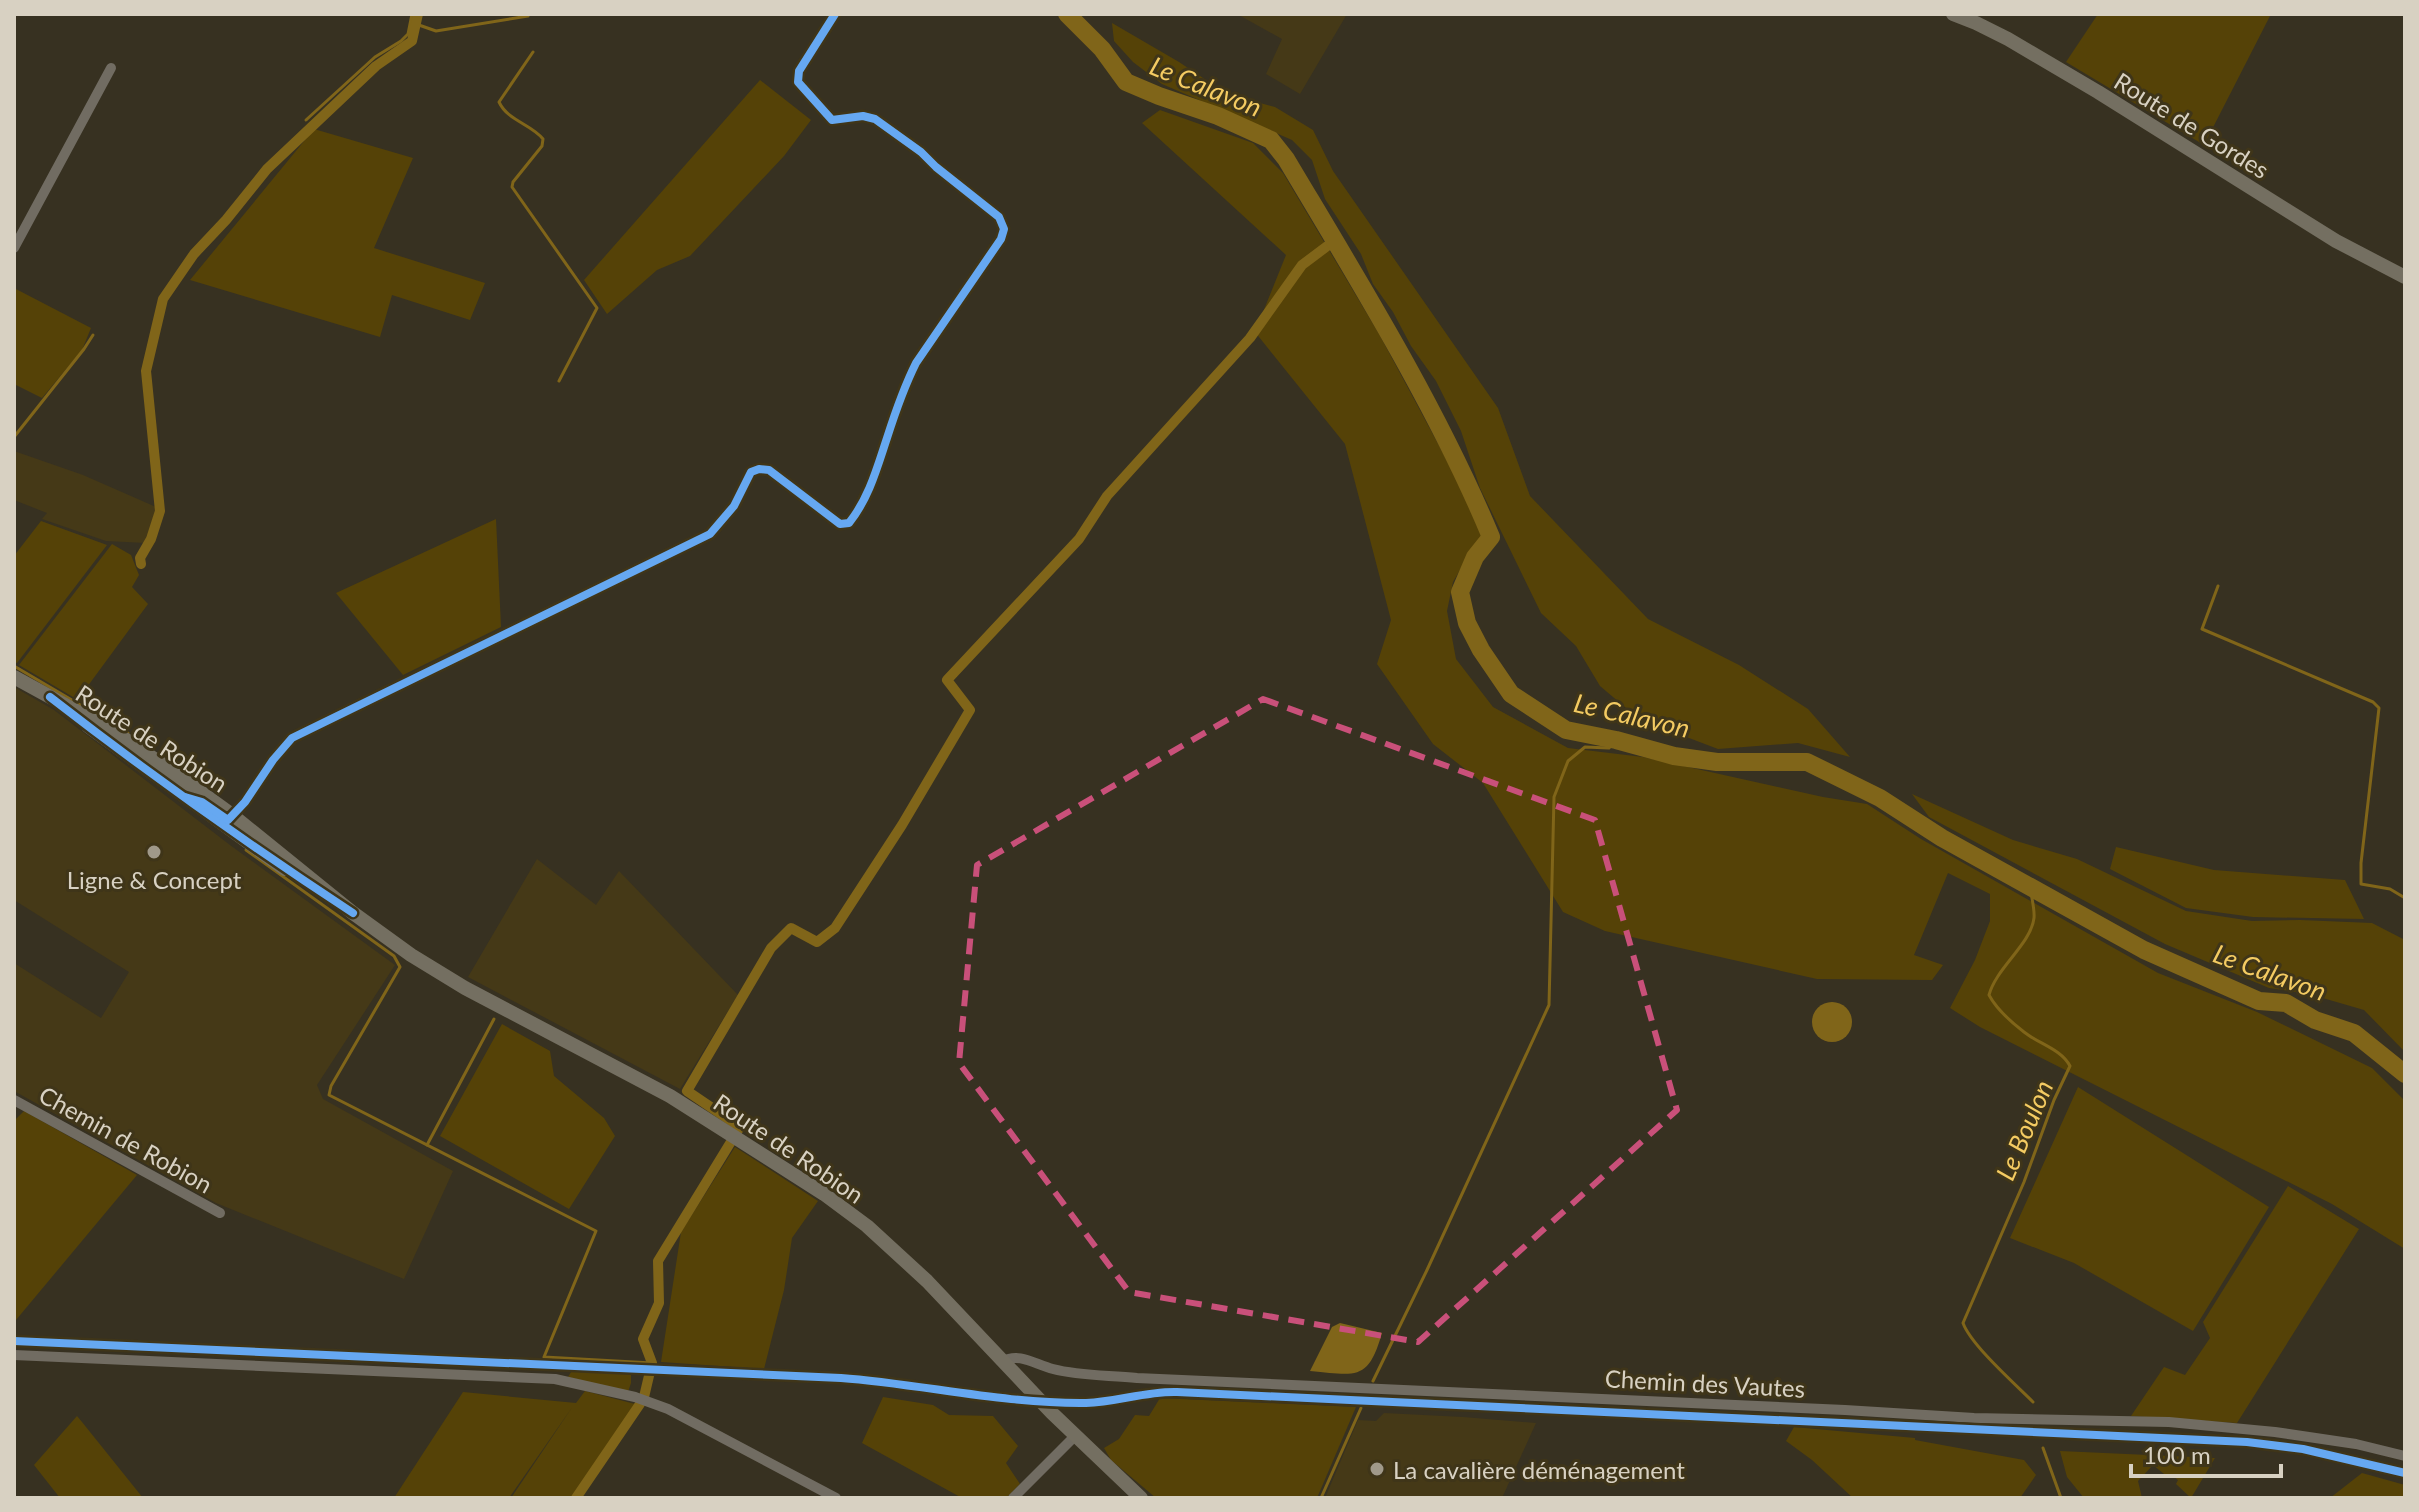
<svg xmlns="http://www.w3.org/2000/svg" width="2419" height="1512" font-family="Lato,sans-serif">
<style>
.built{fill:#453917}
.green{fill:#554207}
.water{fill:#806519}
.lines{fill:none;stroke-linecap:round;stroke-linejoin:round}
.stream{stroke:#806519;stroke-width:3}
.canal{stroke:#806519;stroke-width:10}
.river{stroke:#806519;stroke-width:18}
.street{stroke:#716c62;stroke-width:10}
.secondary{stroke:#746f61;stroke-width:14}
.cycleway-casing{stroke:#3f3519;stroke-width:13}
.cycleway{stroke:#66a8f1;stroke-width:8}
.marked{fill:none;stroke:#c9507a;stroke-width:6;stroke-dasharray:16 10;stroke-linejoin:round}
.poi-dot{fill:#a0998a;stroke:#3f3519;stroke-width:3}
.labels{text-anchor:middle;dominant-baseline:central;stroke-width:6;stroke-linejoin:round;paint-order:stroke}
.street-label{font-size:24px;fill:#d8d1c2;stroke:#3f3519}
.poi-label{font-size:24px;fill:#d8d1c2;stroke:#3f3519}
.water-label{font-size:26px;font-style:italic;fill:#f4cb62;stroke:#3f3519}
</style>
<rect width="100%" height="100%" fill="#373121"/>
<!-- built -->
<g class="built">
<path d="M 1237,14 L 1347,14 L 1300,94 L 1266,74 L 1282,39 Z"/>
<path d="M 14,451 L 83,475 L 156,507 L 146,543 L 106,541 L 42,519 L 47,513 L 14,500 Z"/>
<path d="M 14,687 L 54,710 L 230,845 L 395,965 L 317,1085 L 323,1099 L 453,1171 L 404,1279 L 216,1203 L 14,1091 L 14,963 L 101,1018 L 129,972 L 14,900 Z"/>
<path d="M 537,859 L 596,905 L 619,871 L 738,995 L 680,1089 L 468,977 Z"/>
<path d="M 1384,1413 L 1463,1417 L 1536,1423 L 1502,1498 L 1325,1498 L 1358,1420 L 1376,1421 Z"/>
</g>
<!-- green -->
<g class="green">
<path d="M 2098,14 L 2271,14 L 2204,145 L 2066,62 Z"/>
<path d="M 1112,23 L 1179,62 L 1227,94 L 1275,107 L 1313,130 L 1333,171 L 1498,408 L 1530,496 L 1648,619 L 1739,665 L 1808,709 L 1850,757 L 1798,743 L 1718,749 L 1639,719 L 1600,686 L 1576,646 L 1541,613 L 1480,488 L 1461,431 L 1436,381 L 1411,346 L 1393,312 L 1373,284 L 1361,254 L 1325,199 L 1312,160 L 1292,140 L 1162,84 L 1133,62 L 1114,41 Z"/>
<path d="M 760,80 L 811,120 L 784,156 L 690,256 L 657,270 L 607,314 L 584,280 Z"/>
<path d="M 1160,110 L 1253,143 L 1283,173 L 1379,334 L 1487,535 L 1471,551 L 1453,582 L 1447,611 L 1456,659 L 1493,707 L 1568,748 L 1643,757 L 1823,797 L 1867,804 L 1921,839 L 2158,973 L 2257,1012 L 2372,1068 L 2405,1101 L 2405,1249 L 2332,1204 L 1980,1027 L 1950,1008 L 1975,960 L 1990,921 L 1990,894 L 1948,873 L 1914,955 L 1943,965 L 1932,980 L 1817,979 L 1605,931 L 1563,912 L 1483,783 L 1433,744 L 1377,664 L 1391,620 L 1345,444 L 1255,332 L 1286,255 L 1142,123 Z"/>
<path d="M 314,129 L 413,158 L 374,248 L 485,283 L 470,320 L 392,295 L 380,337 L 190,280 Z"/>
<path d="M 14,288 L 91,328 L 82,350 L 42,398 L 14,384 Z"/>
<path d="M 496,519 L 501,627 L 403,675 L 336,593 Z"/>
<path d="M 41,521 L 107,545 L 17,663 L 14,662 L 14,556 Z"/>
<path d="M 112,544 L 131,555 L 139,575 L 132,587 L 148,604 L 79,698 L 73,697 L 19,665 Z"/>
<path d="M 1912,794 L 2013,840 L 2077,859 L 2186,911 L 2252,921 L 2300,920 L 2372,923 L 2405,940 L 2405,1052 L 2364,1010 L 2309,994 L 2269,988 L 2165,944 L 1929,817 Z"/>
<path d="M 2116,847 L 2214,870 L 2345,880 L 2364,919 L 2253,917 L 2186,908 L 2110,869 Z"/>
<path d="M 502,1024 L 550,1051 L 554,1076 L 604,1118 L 615,1136 L 569,1209 L 440,1136 Z"/>
<path d="M 2078,1087 L 2269,1207 L 2193,1331 L 2074,1263 L 2010,1238 Z"/>
<path d="M 24,1111 L 137,1175 L 16,1320 L 14,1318 L 14,1121 Z"/>
<path d="M 735,1147 L 818,1201 L 792,1238 L 784,1290 L 764,1369 L 661,1362 L 681,1232 Z"/>
<path d="M 2288,1186 L 2359,1229 L 2237,1423 L 2131,1416 L 2164,1367 L 2185,1375 L 2210,1338 L 2203,1322 Z"/>
<path d="M 573,1369 L 631,1373 L 631,1383 L 628,1392 L 568,1377 Z"/>
<path d="M 585,1391 L 635,1404 L 573,1498 L 511,1498 L 573,1406 L 509,1498 L 394,1498 L 463,1392 L 576,1403 Z"/>
<path d="M 883,1397 L 933,1405 L 949,1415 L 993,1416 L 1018,1446 L 1006,1463 L 1020,1484 L 1006,1498 L 962,1498 L 862,1443 Z"/>
<path d="M 1160,1398 L 1356,1407 L 1317,1498 L 1156,1498 L 1111,1460 L 1104,1448 L 1119,1439 L 1135,1415 L 1149,1416 Z"/>
<path d="M 77,1416 L 82,1422 L 143,1498 L 60,1498 L 34,1465 Z"/>
<path d="M 1794,1427 L 1915,1438 L 1915,1440 L 2024,1460 L 2036,1475 L 2020,1498 L 1853,1498 L 1812,1460 L 1786,1441 Z"/>
<path d="M 2060,1451 L 2215,1458 L 2191,1498 L 2176,1484 L 2178,1480 L 2171,1474 L 2169,1478 L 2153,1465 L 2138,1481 L 2142,1498 L 2084,1498 L 2067,1477 Z"/>
<path d="M 2362,1473 L 2405,1485 L 2405,1498 L 2330,1498 Z"/>
</g>
<!-- water -->
<g class="water">
<circle cx="1832" cy="1022" r="20"/>
<path d="M 1340,1323 L 1382,1333 C 1368,1382 1356,1375 1310,1371 L 1332,1327 Z"/>
</g>
<g class="lines">
<!-- stream -->
<g class="stream">
<path d="M 416,24 L 436,31 L 528,16"/>
<path d="M 533,52 L 499,102 C 508,121 531,124 543,139 L 542,146 L 513,182 L 512,187 L 597,308 L 559,381"/>
<path d="M 306,120 L 375,57 L 401,41 L 408,34 L 412,14"/>
<path d="M 14,437 L 84,349 L 93,335"/>
<path d="M 2218,586 L 2202,629 L 2373,702 L 2379,708 L 2361,863 L 2361,884 L 2390,889 L 2405,898"/>
<path d="M 14,666 L 128,733"/>
<path d="M 246,850 L 394,956 L 400,967 L 331,1086 L 329,1095 L 596,1231 L 544,1357 L 652,1363"/>
<path d="M 2030,886 C 2031,896 2035,909 2034,918 C 2031,944 1996,968 1989,995 C 1997,1010 2011,1022 2024,1032 C 2039,1044 2061,1049 2070,1066 L 2054,1100 L 2024,1182 L 1963,1323 C 1971,1345 2015,1384 2033,1402"/>
<path d="M 427,1145 L 494,1019"/>
<path d="M 1373,1381 L 1427,1270 L 1549,1005 L 1554,797 L 1568,761 L 1585,747 L 1609,748 L 1616,740"/>
<path d="M 2043,1448 L 2061,1498"/>
<path d="M 1321,1498 L 1361,1408"/>
</g>
<!-- canal -->
<g class="canal">
<path d="M 141,564 L 140,558 L 151,539 L 160,511 L 146,371 L 163,299 L 194,254 L 226,220 L 267,169 L 376,66 L 412,41 L 418,14"/>
<path d="M 644,1397 L 652,1363 L 643,1339 L 659,1303 L 658,1261 L 740,1127 L 687,1091 L 771,948 L 791,928 L 817,942 L 835,928 L 902,825 L 970,710 L 947,680 L 1079,539 L 1107,496 L 1250,338 L 1302,265 L 1334,241"/>
<path d="M 576,1498 L 640,1404"/>
</g>
<!-- river -->
<path class="river" d="M 1067,14 L 1102,49 L 1126,82 L 1159,96 L 1218,116 L 1271,140 L 1286,159 C 1358,280 1437,407 1491,537 L 1475,557 L 1460,592 L 1467,623 L 1481,650 L 1511,694 L 1566,730 L 1616,740 L 1674,756 L 1717,762 L 1807,762 L 1880,798 L 1942,838 L 2144,950 L 2259,1001 L 2286,1003 L 2315,1020 L 2354,1033 L 2405,1074"/>
<!-- street -->
<g class="street">
<path d="M 14,248 L 111,68"/>
<path d="M 229,818 L 245,802 L 273,760 L 292,738 L 710,534 L 734,506 L 751,472 L 759,469 L 769,470 L 840,524 L 849,523 C 869,498 877,468 887,438 C 895,413 904,387 916,363 L 1001,239 L 1004,229 L 999,217 L 936,167 L 921,152 L 875,119 L 863,116 L 832,120 L 798,82 L 799,71 L 835,14"/>
<path d="M 14,1100 L 220,1213"/>
<path d="M 14,1355 L 555,1379 L 635,1397 L 668,1409 L 836,1498"/>
<path d="M 1003,1361 C 1020,1352 1036,1365 1053,1369 C 1080,1376 1109,1375 1137,1378 L 1845,1410 L 1974,1418 L 2169,1422 L 2275,1432 L 2356,1444 L 2405,1456"/>
<path d="M 1013,1498 L 1075,1436"/>
</g>
<!-- secondary -->
<g class="secondary">
<path d="M 1953,14 L 1976,23 L 2008,39 L 2098,92 L 2336,241 L 2405,277"/>
<path d="M 14,677 L 116,733 L 169,769 L 232,815 L 353,913 L 411,955 L 465,988 L 670,1096 L 824,1194 L 867,1226 L 927,1281 L 1052,1413 L 1141,1498"/>
<path d="M 88,726 L 285,869"/>
</g>
<!-- cycleway casing -->
<g class="cycleway-casing">
<g id="cycleway">
<path d="M 50,697 C 148,773 249,845 353,913"/>
<path d="M 185,797 L 202,802 L 228,820 L 245,802 L 273,760 L 292,738 L 710,534 L 734,506 L 751,472 L 759,469 L 769,470 L 840,524 L 849,523 C 869,498 877,468 887,438 C 895,413 904,387 916,363 L 1001,239 L 1004,229 L 999,217 L 936,167 L 921,152 L 875,119 L 863,116 L 832,120 L 798,82 L 799,71 L 835,14"/>
<path d="M 14,1341 L 841,1378 C 922,1384 1003,1404 1086,1403 C 1117,1402 1146,1391 1177,1392 L 2247,1442 L 2303,1449 L 2405,1473"/>
</g>
</g>
<!-- cycleway -->
<use href="#cycleway" class="cycleway"/>
</g>
<!-- marked area -->
<path class="marked" d="M 1263,699 L 1595,820 L 1677,1110 L 1418,1342 L 1129,1292 L 959,1063 L 977,865 Z"/>
<!-- markers -->
<g class="poi-dot">
<circle cx="154" cy="852" r="8"/>
<circle cx="1377" cy="1469" r="8"/>
</g>
<g class="labels">
<!-- street labels -->
<g class="street-label">
<text transform="translate(2192 125) rotate(32)">Route de Gordes</text>
<text transform="translate(152 738) rotate(33)">Route de Robion</text>
<text transform="translate(126 1139) rotate(29)">Chemin de Robion</text>
<text transform="translate(789 1148) rotate(34)">Route de Robion</text>
<text transform="translate(1705 1383) rotate(3)">Chemin des Vautes</text>
</g>
<!-- poi labels -->
<g class="poi-label">
<text x="154" y="879">Ligne &amp; Concept</text>
<text x="1393" y="1469" text-anchor="start">La cavalière déménagement</text>
</g>
<!-- water labels -->
<g class="water-label">
<text transform="translate(1206 86) rotate(22)">Le Calavon</text>
<text transform="translate(1632 715) rotate(13)">Le Calavon</text>
<text transform="translate(2270 972) rotate(20)">Le Calavon</text>
<text transform="translate(2024 1130) rotate(-67)">Le Boulon</text>
</g>
</g>
<!-- border -->
<rect width="2419" height="1512" fill="none" stroke="#d8d1c2" stroke-width="32"/>
<!-- scale -->
<path d="M2131 1464v12h150v-12" fill="none" stroke="#d8d1c2" stroke-width="4"/>
<text x="2143" y="1464" font-size="24" fill="#d8d1c2" stroke="#3f3519" stroke-width="6" paint-order="stroke">100 m</text>
</svg>
